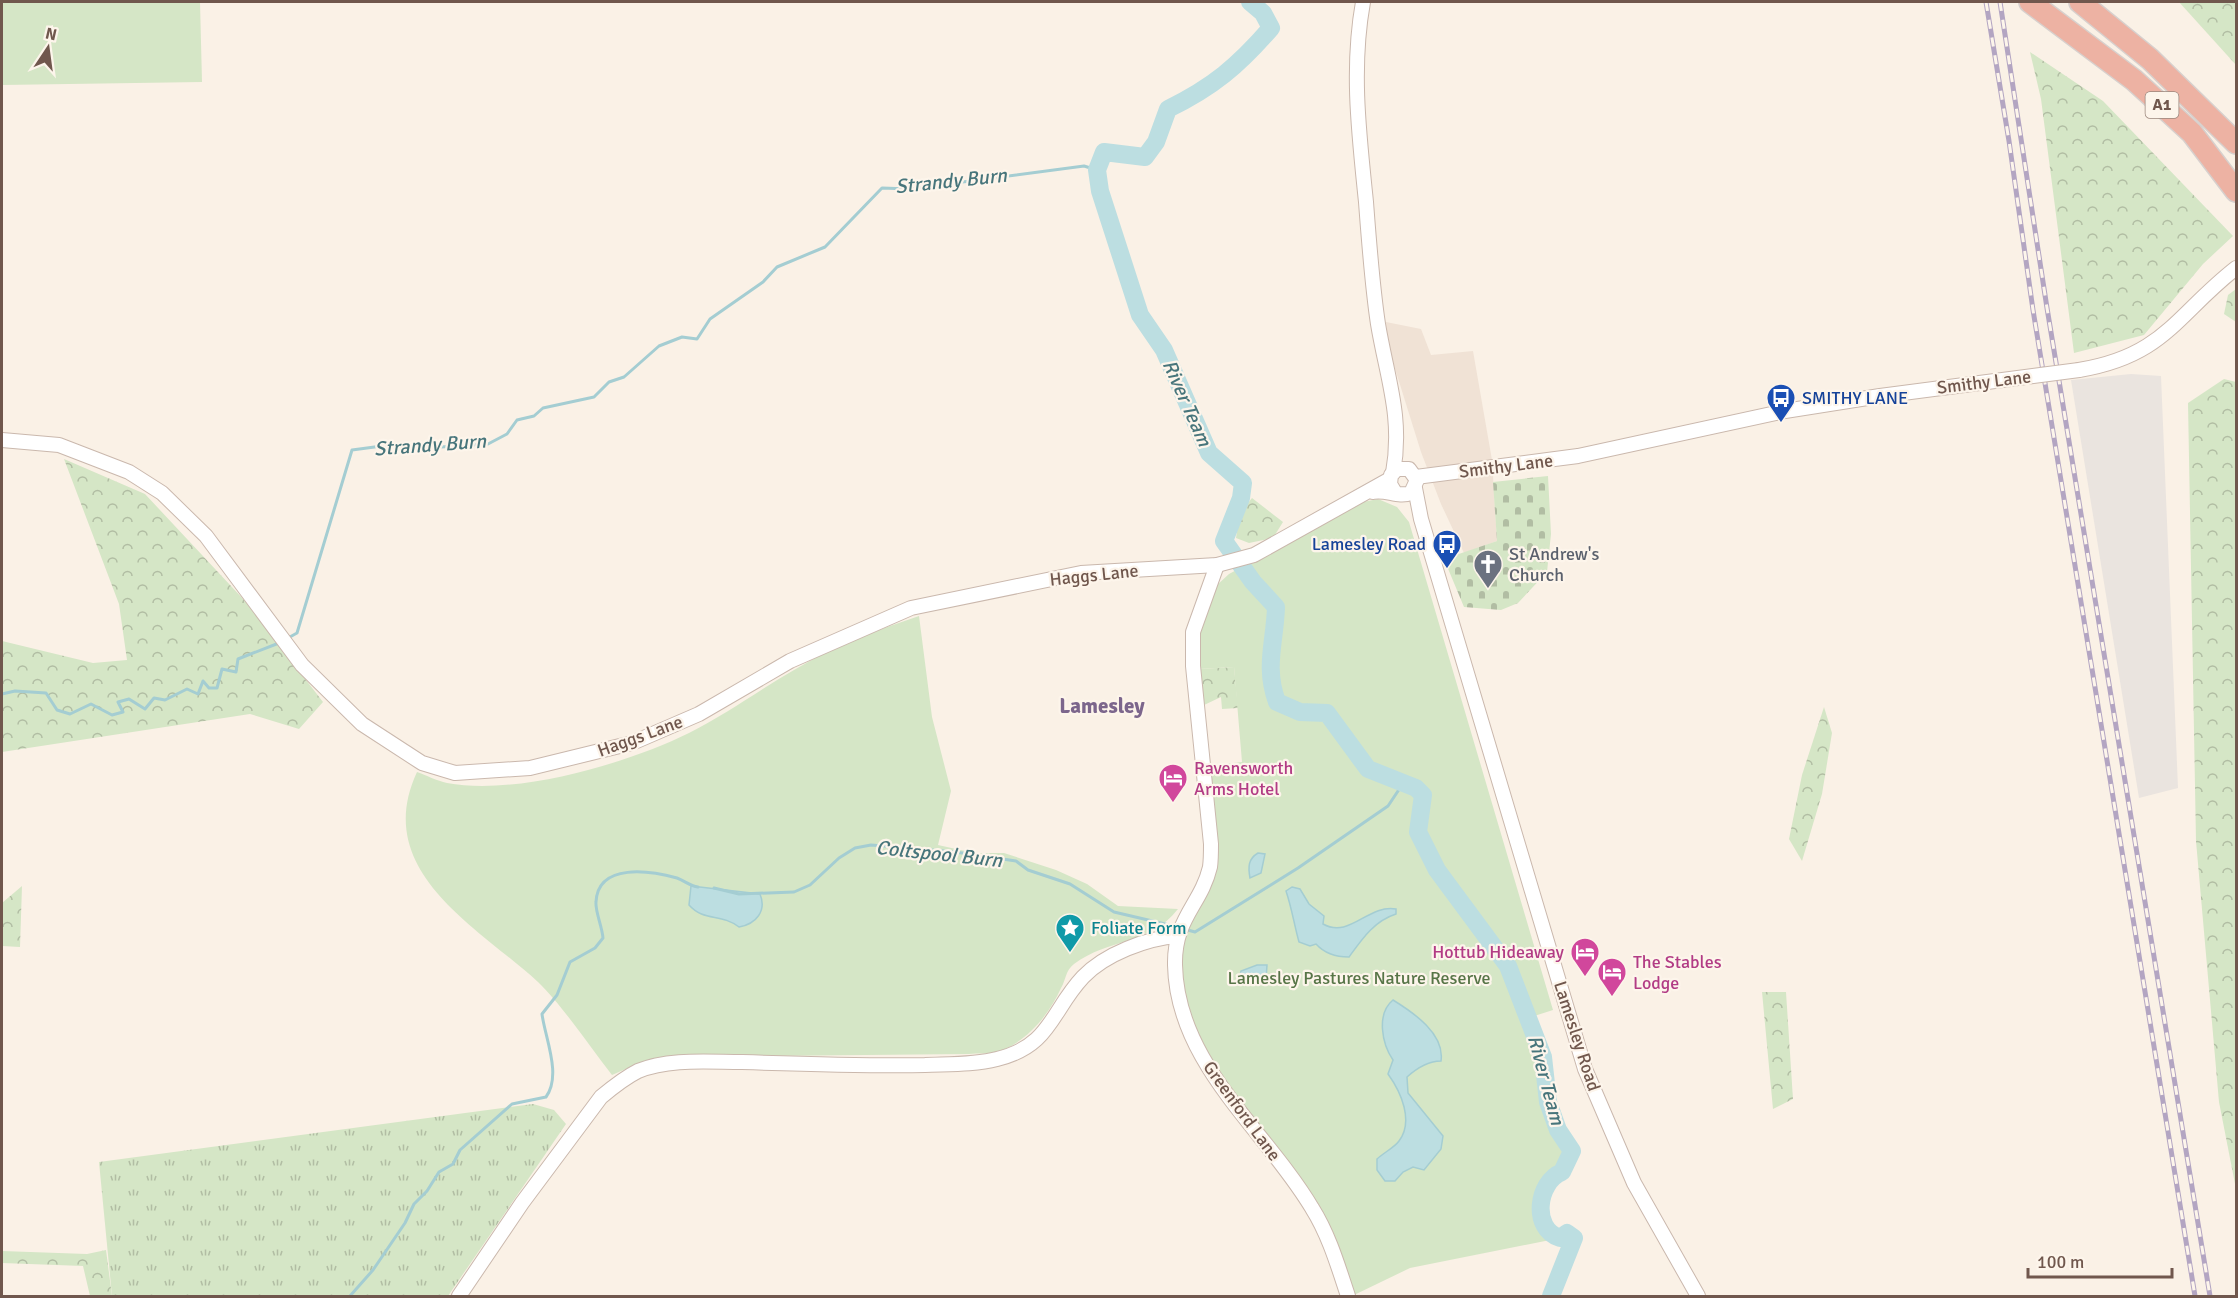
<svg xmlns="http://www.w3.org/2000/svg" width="2238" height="1298" font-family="Signika,sans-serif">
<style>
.residential{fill:#f0e2d5}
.industrial{fill:#eae4df}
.grass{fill:url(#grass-tufts)}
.forest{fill:url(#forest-crowns)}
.cemetery{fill:url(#cemetery-stones)}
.park{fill:#d5e6c6}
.water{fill:#bcdee1;stroke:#a4cdd2;stroke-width:1.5}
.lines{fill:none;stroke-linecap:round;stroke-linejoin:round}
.stream{stroke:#a4cdd2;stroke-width:3}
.river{stroke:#bcdee1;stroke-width:18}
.minor-casing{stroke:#cab8ad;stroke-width:16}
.highway-casing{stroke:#d7d0cd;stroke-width:24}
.minor{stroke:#fff;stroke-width:14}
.highway{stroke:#edb2a3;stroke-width:21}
.rail-casing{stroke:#b3a5c2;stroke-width:5}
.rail{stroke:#fdf5eb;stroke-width:3;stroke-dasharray:9;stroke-linecap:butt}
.minor-bridge-casing{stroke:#cab8ad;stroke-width:16;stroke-linecap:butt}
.minor-bridge{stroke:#fff;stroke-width:14}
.labels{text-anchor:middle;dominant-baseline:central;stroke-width:4.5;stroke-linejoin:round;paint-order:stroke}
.shield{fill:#fdf5eb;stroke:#9a867c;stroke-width:1.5}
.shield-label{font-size:16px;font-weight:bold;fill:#70574d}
.street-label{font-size:18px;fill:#70574d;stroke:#fdf5eb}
.transit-label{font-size:18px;fill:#164399;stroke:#fdf5eb;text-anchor:start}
.worship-label{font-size:18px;fill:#5b616d;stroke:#fdf5eb;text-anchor:start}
.hotel-label{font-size:18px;fill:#b23c85;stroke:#fdf5eb;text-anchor:start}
.culture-label{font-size:18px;fill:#0d838f;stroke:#fdf5eb;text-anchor:start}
.park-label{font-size:18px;fill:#577547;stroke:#fdf5eb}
.water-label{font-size:20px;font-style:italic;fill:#47757b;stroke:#fdf5eb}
.quarter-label{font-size:21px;font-weight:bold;fill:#7c668c;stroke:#fdf5eb}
</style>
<defs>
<pattern id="grass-tufts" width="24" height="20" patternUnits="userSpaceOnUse" patternTransform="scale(1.5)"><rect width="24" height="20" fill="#d5e6c6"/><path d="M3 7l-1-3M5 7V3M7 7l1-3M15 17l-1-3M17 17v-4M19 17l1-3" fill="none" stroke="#b1bda3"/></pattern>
<pattern id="forest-crowns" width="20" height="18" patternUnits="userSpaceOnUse" patternTransform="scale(1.5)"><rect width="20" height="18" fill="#d5e6c6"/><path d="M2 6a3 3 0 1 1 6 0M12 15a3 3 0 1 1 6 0" fill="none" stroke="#b1bda3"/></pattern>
<pattern id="cemetery-stones" width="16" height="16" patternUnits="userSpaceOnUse" patternTransform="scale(1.5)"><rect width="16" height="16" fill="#d5e6c6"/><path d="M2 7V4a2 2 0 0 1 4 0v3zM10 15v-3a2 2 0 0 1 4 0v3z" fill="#b1bda3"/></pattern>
</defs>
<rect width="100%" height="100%" fill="#faf1e6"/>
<!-- residential -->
<path class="residential" d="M 1386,322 L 1421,329 L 1431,355 L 1473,351 L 1492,460 L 1497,541 L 1464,553 L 1441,504 L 1421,452 L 1387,343 Z"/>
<!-- industrial -->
<path class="industrial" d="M 2131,374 L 2161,376 L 2178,788 L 2139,798 L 2071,380 Z"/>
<!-- grass -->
<path class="grass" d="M 533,1104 L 554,1110 L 566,1124 L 448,1296 L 112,1296 L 99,1162 Z"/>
<!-- forest -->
<g class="forest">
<path d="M 2179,2 L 2236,2 L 2236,65 Z"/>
<path d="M 2030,52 L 2103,101 L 2233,236 L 2203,264 L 2144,335 L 2074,353 L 2041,99 Z"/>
<path d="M 2236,289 L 2236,322 L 2224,314 L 2228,295 Z"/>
<path d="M 2224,379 L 2236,382 L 2236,1189 L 2219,1102 L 2196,841 L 2188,403 Z"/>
<path d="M 64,459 L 145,494 L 245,601 L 323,702 L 299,729 L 250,714 L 2,752 L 2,641 L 93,663 L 127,660 L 119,604 Z"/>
<path d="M 1252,498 L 1283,522 L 1273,538 L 1249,543 L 1236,538 L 1240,513 Z"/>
<path d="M 1234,667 L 1238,708 L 1222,709 L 1221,697 L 1202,706 L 1199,669 Z"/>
<path d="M 1824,707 L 1832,733 L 1822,794 L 1802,861 L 1789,839 L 1802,775 Z"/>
<path d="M 22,886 L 20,947 L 2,946 L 2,903 Z"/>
<path d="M 1762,992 L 1786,992 L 1793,1099 L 1773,1109 Z"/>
<path d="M 106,1250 L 112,1296 L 90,1296 L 83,1266 L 2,1263 L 2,1251 L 87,1254 Z"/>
</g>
<!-- cemetery -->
<path class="cemetery" d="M 1548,476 L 1551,534 L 1547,572 L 1518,603 L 1501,610 L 1464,607 L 1444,559 L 1497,541 L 1493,482 Z"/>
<!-- park -->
<g class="park">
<path d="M 2,2 L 200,2 L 202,82 L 2,85 Z"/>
<path d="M 1378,499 L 1397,507 L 1409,522 L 1553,1010 L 1528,1018 L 1543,1057 L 1548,1102 L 1558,1130 L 1572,1151 L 1562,1172 L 1551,1176 L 1541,1193 L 1546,1228 L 1551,1235 L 1560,1238 L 1410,1268 L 1352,1296 L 1330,1243 L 1210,1070 L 1184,1013 L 1178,936 C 1189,928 1192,919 1200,907 C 1230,858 1213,819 1209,766 L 1242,762 L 1234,667 L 1199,669 L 1198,631 L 1216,586 L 1229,574 L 1363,502 Z"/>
<path d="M 919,616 L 932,717 L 951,791 L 938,845 L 974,853 L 1004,853 L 1056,870 L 1087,884 L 1118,906 L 1178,909 C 1150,945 1109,938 1074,964 C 1065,971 1066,980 1061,988 C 1049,1015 1026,1043 997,1052 C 988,1054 978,1053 969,1054 L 668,1057 L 644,1061 L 612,1075 C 591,1048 562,1005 538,982 C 477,926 371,871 417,772 C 426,775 437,781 447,783 C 516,796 626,764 689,733 C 725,715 759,690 794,670 C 832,647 877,630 919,616 Z"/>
</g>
<!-- water -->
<g class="water">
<path d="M 1258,853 L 1265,854 L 1261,873 L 1250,878 C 1248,867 1248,859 1258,853 Z"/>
<path d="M 691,886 L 760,894 C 767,911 756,924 739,927 C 721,913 704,922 689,905 Z"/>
<path d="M 1292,887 L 1300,889 L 1309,904 L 1324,916 L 1323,924 C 1350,939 1368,904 1396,909 L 1396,914 C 1374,921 1362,939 1349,957 C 1336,957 1325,954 1316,944 L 1310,946 L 1299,942 C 1294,924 1292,909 1286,891 Z"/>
<path d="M 1257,965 L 1267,965 L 1266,980 L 1259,983 L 1240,976 L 1241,971 Z"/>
<path d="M 1393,1000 C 1414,1013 1445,1034 1441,1061 C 1428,1061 1417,1068 1407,1077 L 1408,1093 L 1443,1136 L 1441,1149 L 1424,1170 L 1413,1167 L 1403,1172 L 1395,1181 L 1385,1181 L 1377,1170 L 1377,1159 C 1383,1153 1394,1148 1399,1141 C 1414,1121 1401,1092 1388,1074 L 1393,1060 C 1382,1044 1376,1014 1393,1000 Z"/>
</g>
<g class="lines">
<!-- stream -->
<g class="stream">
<path d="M 288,638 L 297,633 L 352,450 L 397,444 L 425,448 L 488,444 L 507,434 L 517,420 L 534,416 L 543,408 L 594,397 L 609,382 L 624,377 L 659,346 L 682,337 L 697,339 L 710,319 L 763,282 L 777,267 L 825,247 L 882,188 L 909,189 L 1084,166 L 1097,170"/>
<path d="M 2,694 L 15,691 L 46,693 L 57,710 L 70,714 L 91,704 L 112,715 L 123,712 L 118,702 L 129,699 L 145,709 L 154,698 L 165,700 L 187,689 L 198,694 L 203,681 L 209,688 L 217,688 L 222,669 L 236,672 L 238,659 L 279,643"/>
<path d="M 714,888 L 739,894 L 794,892 L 810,885 L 839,858 L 855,848 L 871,845 L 955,852 L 1016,861 L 1028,870 L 1070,884 L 1114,912 L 1178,927"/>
<path d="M 1184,929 L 1195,932 L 1298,868 L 1388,806 L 1404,782"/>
<path d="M 350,1296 L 373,1270 L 405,1223 L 414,1204 L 427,1191 L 439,1172 L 453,1164 L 460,1150 L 512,1104 L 546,1097 C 562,1075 545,1038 542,1014 L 557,995 L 570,962 L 595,948 L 603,938 C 602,926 595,911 596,902 C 598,862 651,871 677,878 C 685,881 690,886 698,887"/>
</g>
<!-- river -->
<path class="river" d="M 1250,2 L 1263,13 L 1271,28 C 1238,66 1213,87 1168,109 L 1156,142 L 1145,157 L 1104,152 L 1097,170 L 1100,191 L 1140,315 L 1164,350 L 1209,453 L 1243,483 L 1241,498 L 1224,541 L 1253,582 L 1276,607 C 1275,642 1264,667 1277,702 L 1300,712 L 1327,713 L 1368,769 L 1416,788 L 1423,795 L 1418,832 L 1437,870 L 1508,966 L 1543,1057 L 1548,1102 L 1558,1130 L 1572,1151 L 1562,1172 C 1537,1182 1531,1229 1560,1238 L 1567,1233 L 1574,1238 L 1551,1296"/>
<!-- minor casing -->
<g class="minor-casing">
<g id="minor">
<path d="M 1363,2 C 1351,69 1359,134 1366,202 C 1369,242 1372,284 1378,324 C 1387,378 1403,417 1393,473"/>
<path d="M 2079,370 C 2164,356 2176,315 2236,268"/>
<path d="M 2,440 L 59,445 L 129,472 L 162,493 L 206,536 L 302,665 L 362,724 L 422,763 L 455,773 L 530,768 L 632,743 L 699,714 L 790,661 L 911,608 L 1081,573 L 1217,565 L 1254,555 L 1390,479"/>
<path d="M 1416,477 L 1578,456 L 1785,411 L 1880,396"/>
<path d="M 1415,488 L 1421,519 L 1585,1069 L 1634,1183 L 1698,1296"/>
<path d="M 1373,492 C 1386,489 1398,498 1411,493 L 1417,480 L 1409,469 L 1397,469 L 1391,475 L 1390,484 L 1396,494"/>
<path d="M 1217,565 L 1193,632 L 1193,666 L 1211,844 C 1211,852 1211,860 1210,867 C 1201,905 1174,918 1175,965 C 1177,1064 1265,1129 1312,1208 C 1329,1235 1338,1266 1348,1296"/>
<path d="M 459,1296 L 522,1203 L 601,1097 C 613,1087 624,1078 638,1071 C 669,1058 709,1062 742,1062 C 803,1064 864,1066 925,1065 C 948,1064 974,1065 997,1059 C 1051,1046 1051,1011 1083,977 C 1105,954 1147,938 1178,936"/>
</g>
</g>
<!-- highway casing -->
<g class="highway-casing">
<g id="highway">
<path d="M 2030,2 L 2134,80 L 2192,133 L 2236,191"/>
<path d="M 2080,2 L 2150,59 L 2236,143"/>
</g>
</g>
<!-- minor -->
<use href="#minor" class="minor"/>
<!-- highway -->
<use href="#highway" class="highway"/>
<!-- rail casing -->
<g class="rail-casing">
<g id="rail">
<path d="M 1986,2 L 2009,141 L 2033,310 L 2195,1296"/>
<path d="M 2000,2 L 2047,308 L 2210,1296"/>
</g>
</g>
<!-- rail -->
<use href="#rail" class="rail"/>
<!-- minor-bridge casing -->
<g class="minor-bridge-casing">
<path id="minor-bridge" d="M 1880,396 L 2079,370"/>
</g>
<!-- minor-bridge -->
<use href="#minor-bridge" class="minor-bridge"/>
</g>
<!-- icons -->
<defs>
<g id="bus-pin" transform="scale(1.5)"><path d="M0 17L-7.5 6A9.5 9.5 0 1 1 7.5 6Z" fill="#1a4fb4" stroke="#fdf5eb"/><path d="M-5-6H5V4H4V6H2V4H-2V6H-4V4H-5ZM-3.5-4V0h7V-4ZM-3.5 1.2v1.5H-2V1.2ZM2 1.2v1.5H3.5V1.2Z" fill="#fff"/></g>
<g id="church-pin" transform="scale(1.5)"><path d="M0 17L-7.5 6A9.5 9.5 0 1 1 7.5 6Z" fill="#6b7280" stroke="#fdf5eb"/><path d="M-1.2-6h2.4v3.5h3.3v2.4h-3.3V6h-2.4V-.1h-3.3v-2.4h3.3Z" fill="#fff"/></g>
<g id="hotel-pin" transform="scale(1.5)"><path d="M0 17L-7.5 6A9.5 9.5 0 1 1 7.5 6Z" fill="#d1479c" stroke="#fdf5eb"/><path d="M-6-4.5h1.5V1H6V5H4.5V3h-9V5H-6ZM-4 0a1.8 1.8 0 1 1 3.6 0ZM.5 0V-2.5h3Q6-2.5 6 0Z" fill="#fff"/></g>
<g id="sight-pin" transform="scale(1.5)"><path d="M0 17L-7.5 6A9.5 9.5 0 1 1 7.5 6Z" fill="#0f9aa8" stroke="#fdf5eb"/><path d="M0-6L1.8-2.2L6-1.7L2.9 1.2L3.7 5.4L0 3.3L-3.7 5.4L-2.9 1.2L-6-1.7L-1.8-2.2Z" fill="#fff"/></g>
</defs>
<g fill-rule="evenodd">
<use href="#bus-pin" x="1781" y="398"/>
<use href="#bus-pin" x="1447" y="544"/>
<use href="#church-pin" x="1488" y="564"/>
<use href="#hotel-pin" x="1173" y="778"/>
<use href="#sight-pin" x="1070" y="928"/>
<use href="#hotel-pin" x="1585" y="952"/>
<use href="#hotel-pin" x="1612" y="972"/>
</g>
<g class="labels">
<!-- shield labels -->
<rect class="shield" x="2145.5" y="92" width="33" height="26" rx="4.5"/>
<g class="shield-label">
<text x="2162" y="105">A1</text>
</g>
<!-- street labels -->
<g class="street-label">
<text transform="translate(1984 382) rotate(-7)">Smithy Lane</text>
<text transform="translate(1506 466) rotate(-7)">Smithy Lane</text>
<text transform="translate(1094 575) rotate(-6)">Haggs Lane</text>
<text transform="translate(640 736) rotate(-20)">Haggs Lane</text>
<text transform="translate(1577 1036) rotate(72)">Lamesley Road</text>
<text transform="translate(1242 1111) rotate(54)">Greenford Lane</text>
</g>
<!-- transit labels -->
<g class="transit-label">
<text x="1802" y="398">SMITHY LANE</text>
<text x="1426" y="544" text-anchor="end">Lamesley Road</text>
</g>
<!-- worship labels -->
<g class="worship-label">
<text x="1509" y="554">St Andrew's<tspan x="1509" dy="21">Church</tspan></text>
</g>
<!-- hotel labels -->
<g class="hotel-label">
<text x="1194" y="768">Ravensworth<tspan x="1194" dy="21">Arms Hotel</tspan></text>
<text x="1564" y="952" text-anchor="end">Hottub Hideaway</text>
<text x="1633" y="962">The Stables<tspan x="1633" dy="21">Lodge</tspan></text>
</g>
<!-- culture labels -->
<g class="culture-label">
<text x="1091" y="928">Foliate Form</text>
</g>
<!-- park labels -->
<g class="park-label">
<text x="1359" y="978">Lamesley Pastures Nature Reserve</text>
</g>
<!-- water labels -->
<g class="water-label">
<text transform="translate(951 181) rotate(-6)">Strandy Burn</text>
<text transform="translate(1187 403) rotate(66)">River Team</text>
<text transform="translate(430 445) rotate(-4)">Strandy Burn</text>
<text transform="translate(939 854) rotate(6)">Coltspool Burn</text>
<text transform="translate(1546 1080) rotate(75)">River Team</text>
</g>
<!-- quarter labels -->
<g class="quarter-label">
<text x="1102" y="706">Lamesley</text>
</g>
</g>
<!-- border -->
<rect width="2238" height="1298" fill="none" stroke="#70574d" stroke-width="6"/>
<!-- north arrow -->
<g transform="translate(48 48) rotate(13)" stroke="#fdf5eb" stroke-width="4.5" paint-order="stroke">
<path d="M0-4.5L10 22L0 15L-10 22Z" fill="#70574d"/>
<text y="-9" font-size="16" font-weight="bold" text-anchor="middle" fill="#70574d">N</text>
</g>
<!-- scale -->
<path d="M2028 1268v9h144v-9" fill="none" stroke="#70574d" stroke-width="3"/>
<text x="2037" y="1268" font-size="18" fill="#70574d" stroke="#fdf5eb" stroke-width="4.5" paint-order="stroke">100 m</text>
</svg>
